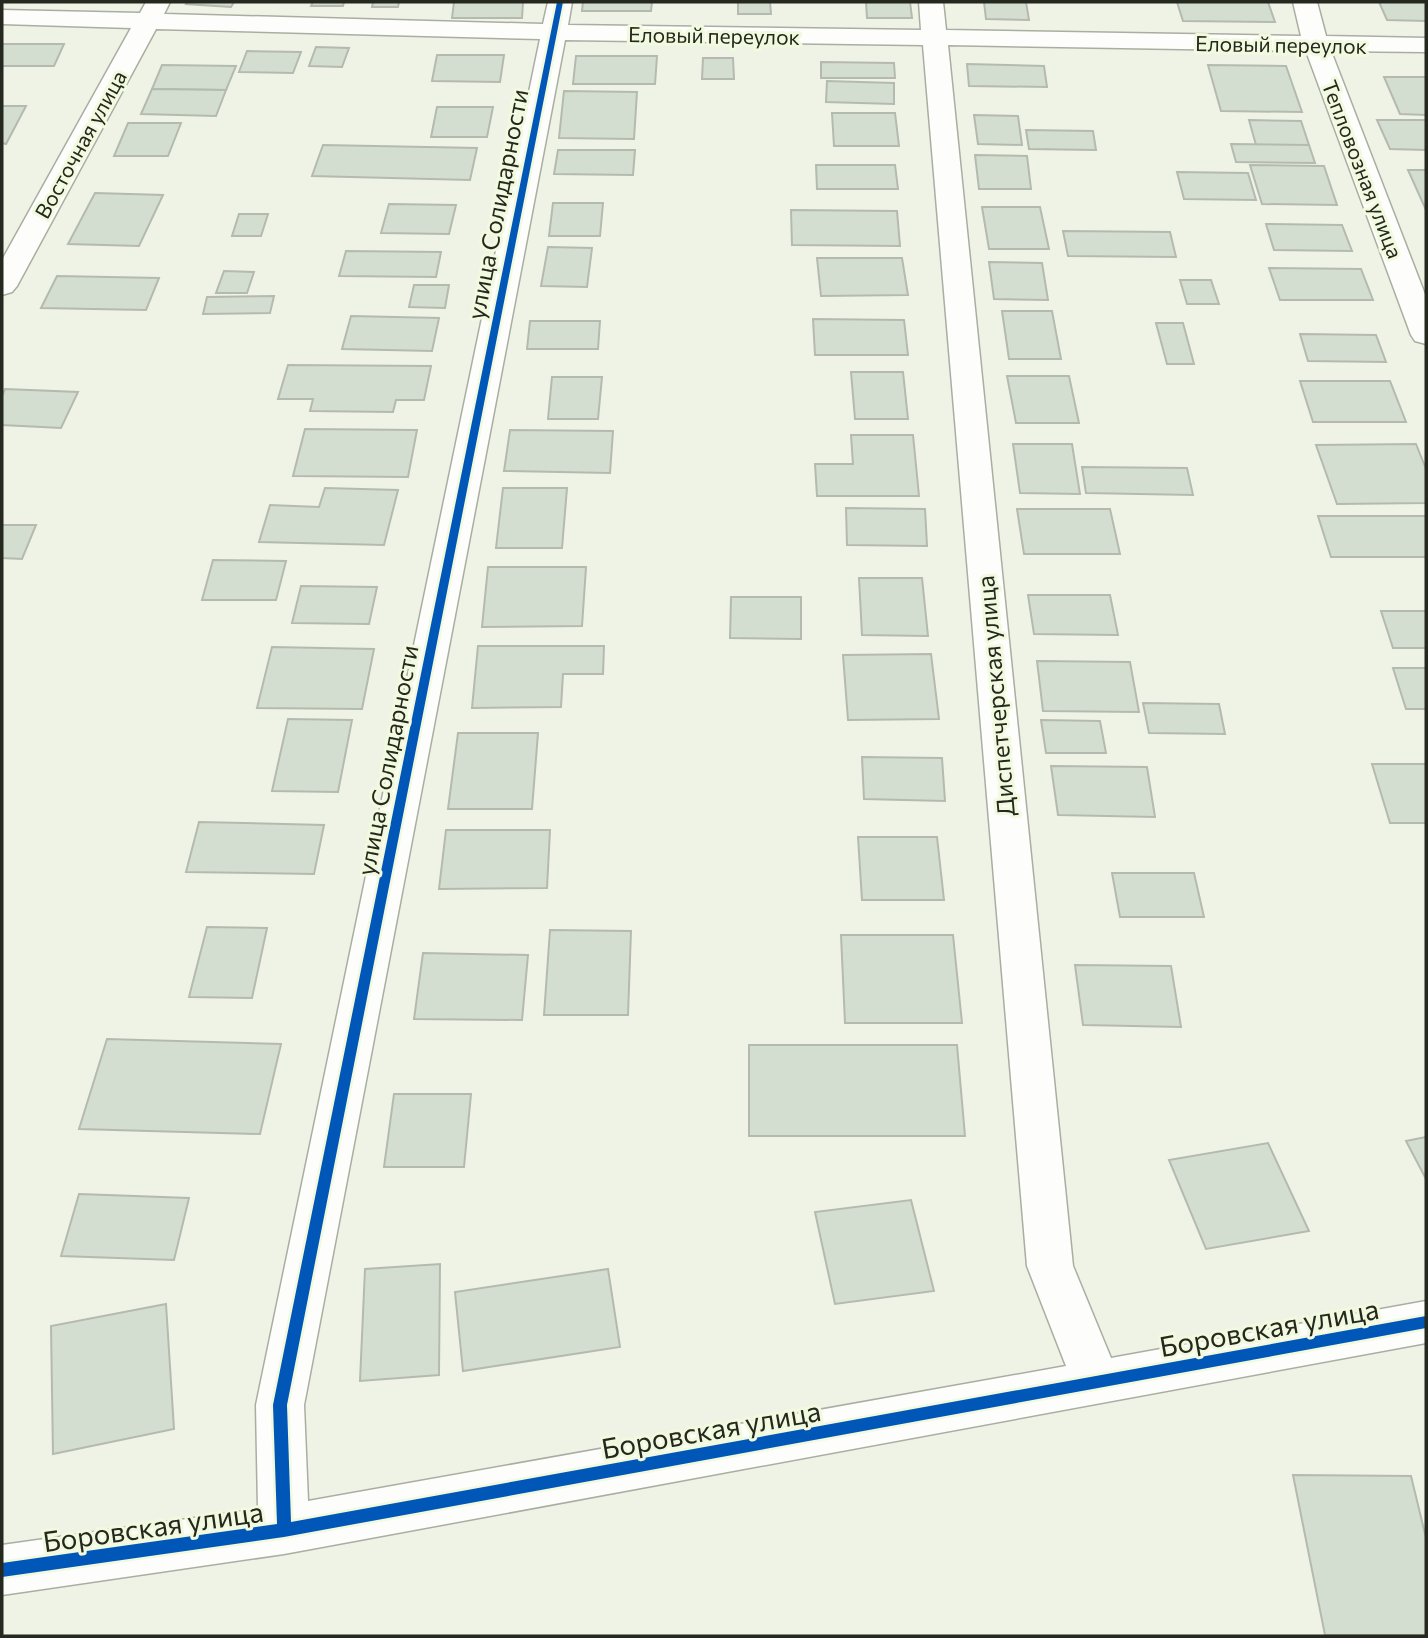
<svg xmlns="http://www.w3.org/2000/svg" width="1428" height="1638" font-family="Commissioner,sans-serif">
<style>
.building{fill:#d4ded0;stroke:#b5bab1;stroke-width:2}
.lines{fill:none;stroke-linecap:round;stroke-linejoin:round}
.minor-casing{stroke:#aaaea2;stroke-width:3}
.minor{fill:#fdfdfb;fill-rule:evenodd}
.cycleway-casing{stroke:#f1f9df;stroke-width:5}
.cycleway{fill:#0057b8;fill-rule:evenodd}
.labels{text-anchor:middle;dominant-baseline:central;stroke-width:6;stroke-linejoin:round;paint-order:stroke}
.far-street-label{font-size:21px;fill:#25281e;stroke:#f1f9df}
.street-label{font-size:24px;fill:#25281e;stroke:#f1f9df}
.near-street-label{font-size:28px;fill:#25281e;stroke:#f1f9df}
</style>
<rect width="100%" height="100%" fill="#eff3e5"/>
<!-- building -->
<g class="building">
<path d="M 187,2 L 234,2 L 231,7 L 186,4 Z"/>
<path d="M 313,2 L 344,2 L 343,6 L 311,6 Z"/>
<path d="M 373,2 L 399,2 L 398,7 L 372,7 Z"/>
<path d="M 454,2 L 523,2 L 522,18 L 452,18 Z"/>
<path d="M 583,2 L 652,2 L 651,11 L 582,11 Z"/>
<path d="M 738,2 L 770,2 L 771,14 L 738,14 Z"/>
<path d="M 866,2 L 910,2 L 912,18 L 867,18 Z"/>
<path d="M 984,2 L 1026,2 L 1029,20 L 986,19 Z"/>
<path d="M 1177,2 L 1268,2 L 1275,22 L 1183,21 Z"/>
<path d="M 1379,2 L 1426,2 L 1426,21 L 1387,20 Z"/>
<path d="M 2,44 L 64,44 L 54,66 L 2,66 Z"/>
<path d="M 316,47 L 349,48 L 342,67 L 309,66 Z"/>
<path d="M 247,51 L 301,52 L 293,73 L 239,72 Z"/>
<path d="M 437,55 L 504,55 L 500,82 L 432,81 Z"/>
<path d="M 576,56 L 657,56 L 655,84 L 573,84 Z"/>
<path d="M 703,58 L 733,58 L 734,79 L 702,79 Z"/>
<path d="M 821,62 L 894,63 L 895,78 L 821,78 Z"/>
<path d="M 967,64 L 1044,66 L 1047,87 L 969,86 Z"/>
<path d="M 162,65 L 236,66 L 226,90 L 152,89 Z"/>
<path d="M 1208,65 L 1286,66 L 1302,112 L 1221,111 Z"/>
<path d="M 1384,77 L 1426,77 L 1426,115 L 1400,114 Z"/>
<path d="M 827,81 L 894,83 L 894,104 L 826,102 Z"/>
<path d="M 152,89 L 226,90 L 216,116 L 141,114 Z"/>
<path d="M 564,91 L 637,92 L 634,139 L 559,138 Z"/>
<path d="M 2,106 L 26,106 L 6,144 L 2,143 Z"/>
<path d="M 437,107 L 493,107 L 487,137 L 431,137 Z"/>
<path d="M 832,113 L 895,113 L 899,146 L 834,146 Z"/>
<path d="M 974,115 L 1018,116 L 1022,145 L 978,144 Z"/>
<path d="M 1249,120 L 1301,121 L 1309,145 L 1256,145 Z"/>
<path d="M 1377,120 L 1426,120 L 1426,150 L 1390,149 Z"/>
<path d="M 128,123 L 181,123 L 168,156 L 114,156 Z"/>
<path d="M 1026,130 L 1093,131 L 1096,150 L 1029,149 Z"/>
<path d="M 1231,144 L 1309,145 L 1315,163 L 1236,162 Z"/>
<path d="M 323,145 L 477,148 L 470,180 L 312,176 Z"/>
<path d="M 558,150 L 635,150 L 633,175 L 554,174 Z"/>
<path d="M 975,155 L 1027,156 L 1031,189 L 979,189 Z"/>
<path d="M 816,165 L 895,165 L 898,189 L 817,189 Z"/>
<path d="M 1250,165 L 1324,166 L 1337,205 L 1262,204 Z"/>
<path d="M 1408,170 L 1426,170 L 1426,210 Z"/>
<path d="M 1177,172 L 1248,173 L 1256,200 L 1184,199 Z"/>
<path d="M 95,193 L 163,195 L 139,246 L 68,244 Z"/>
<path d="M 553,203 L 603,203 L 600,236 L 549,236 Z"/>
<path d="M 389,204 L 456,205 L 449,234 L 381,233 Z"/>
<path d="M 982,207 L 1040,207 L 1049,249 L 989,249 Z"/>
<path d="M 791,210 L 897,211 L 900,246 L 792,245 Z"/>
<path d="M 239,214 L 268,214 L 261,236 L 232,236 Z"/>
<path d="M 1266,224 L 1342,225 L 1352,251 L 1274,250 Z"/>
<path d="M 1063,231 L 1170,232 L 1176,257 L 1068,256 Z"/>
<path d="M 548,247 L 592,248 L 587,287 L 541,286 Z"/>
<path d="M 346,251 L 441,252 L 436,277 L 339,276 Z"/>
<path d="M 817,258 L 902,258 L 908,295 L 821,296 Z"/>
<path d="M 989,262 L 1042,263 L 1048,300 L 994,299 Z"/>
<path d="M 1269,268 L 1361,269 L 1373,300 L 1280,300 Z"/>
<path d="M 224,271 L 254,272 L 247,293 L 216,293 Z"/>
<path d="M 57,276 L 159,278 L 146,310 L 41,308 Z"/>
<path d="M 1180,280 L 1211,280 L 1219,304 L 1187,304 Z"/>
<path d="M 414,285 L 449,285 L 445,308 L 409,307 Z"/>
<path d="M 274,296 L 270,313 L 203,314 L 207,297 Z"/>
<path d="M 1002,311 L 1052,311 L 1061,359 L 1009,359 Z"/>
<path d="M 351,316 L 439,318 L 432,351 L 342,349 Z"/>
<path d="M 813,319 L 904,320 L 908,355 L 815,355 Z"/>
<path d="M 530,321 L 600,321 L 598,349 L 527,349 Z"/>
<path d="M 1156,323 L 1183,323 L 1194,364 L 1167,364 Z"/>
<path d="M 1300,334 L 1376,335 L 1386,362 L 1308,361 Z"/>
<path d="M 288,365 L 431,366 L 424,400 L 396,400 L 393,412 L 310,411 L 313,399 L 278,399 Z"/>
<path d="M 851,372 L 903,372 L 908,419 L 855,419 Z"/>
<path d="M 1007,376 L 1069,376 L 1079,423 L 1016,423 Z"/>
<path d="M 552,377 L 602,377 L 598,419 L 548,419 Z"/>
<path d="M 1300,381 L 1390,381 L 1406,422 L 1313,422 Z"/>
<path d="M 5,389 L 78,392 L 61,428 L 2,425 L 2,396 Z"/>
<path d="M 305,429 L 417,430 L 408,477 L 293,476 Z"/>
<path d="M 510,430 L 613,431 L 610,473 L 504,471 Z"/>
<path d="M 851,435 L 913,435 L 919,496 L 817,496 L 815,464 L 853,464 Z"/>
<path d="M 1013,444 L 1072,444 L 1080,494 L 1020,493 Z"/>
<path d="M 1416,444 L 1426,469 L 1426,503 L 1337,504 L 1316,445 Z"/>
<path d="M 1082,467 L 1187,468 L 1193,495 L 1086,493 Z"/>
<path d="M 325,488 L 398,490 L 384,545 L 259,542 L 270,505 L 319,507 Z"/>
<path d="M 503,488 L 567,488 L 562,548 L 496,548 Z"/>
<path d="M 846,508 L 925,509 L 927,546 L 847,545 Z"/>
<path d="M 1017,509 L 1110,509 L 1120,554 L 1024,554 Z"/>
<path d="M 1318,516 L 1426,516 L 1426,557 L 1331,557 Z"/>
<path d="M 2,525 L 36,525 L 22,559 L 2,558 Z"/>
<path d="M 213,560 L 286,561 L 276,600 L 202,600 Z"/>
<path d="M 488,567 L 586,567 L 582,626 L 482,627 Z"/>
<path d="M 859,578 L 922,578 L 928,636 L 862,635 Z"/>
<path d="M 301,586 L 377,587 L 369,624 L 292,623 Z"/>
<path d="M 1028,595 L 1110,595 L 1118,635 L 1034,634 Z"/>
<path d="M 731,597 L 801,597 L 801,639 L 730,638 Z"/>
<path d="M 1381,611 L 1426,611 L 1426,648 L 1393,648 Z"/>
<path d="M 478,646 L 604,646 L 603,674 L 563,674 L 561,707 L 472,708 Z"/>
<path d="M 272,647 L 374,649 L 362,709 L 257,708 Z"/>
<path d="M 931,654 L 939,719 L 848,720 L 843,655 Z"/>
<path d="M 1037,661 L 1130,662 L 1139,712 L 1043,711 Z"/>
<path d="M 1393,668 L 1426,668 L 1426,709 L 1406,709 Z"/>
<path d="M 1143,703 L 1219,704 L 1225,734 L 1149,733 Z"/>
<path d="M 288,719 L 352,720 L 338,792 L 272,791 Z"/>
<path d="M 1041,720 L 1100,721 L 1106,753 L 1046,753 Z"/>
<path d="M 458,733 L 538,733 L 532,809 L 448,809 Z"/>
<path d="M 862,757 L 942,758 L 945,801 L 864,799 Z"/>
<path d="M 1372,764 L 1426,764 L 1426,823 L 1390,823 Z"/>
<path d="M 1051,766 L 1147,767 L 1155,817 L 1058,815 Z"/>
<path d="M 199,822 L 324,825 L 314,874 L 186,872 Z"/>
<path d="M 446,830 L 550,830 L 547,888 L 439,889 Z"/>
<path d="M 858,837 L 937,837 L 944,900 L 862,900 Z"/>
<path d="M 1112,873 L 1194,873 L 1204,917 L 1120,917 Z"/>
<path d="M 207,927 L 267,928 L 252,998 L 189,997 Z"/>
<path d="M 550,930 L 631,931 L 628,1015 L 544,1015 Z"/>
<path d="M 841,935 L 953,935 L 962,1023 L 845,1023 Z"/>
<path d="M 423,953 L 528,955 L 522,1020 L 414,1019 Z"/>
<path d="M 1075,965 L 1171,966 L 1181,1027 L 1083,1025 Z"/>
<path d="M 107,1039 L 281,1044 L 260,1134 L 79,1129 Z"/>
<path d="M 749,1045 L 957,1045 L 965,1136 L 749,1136 Z"/>
<path d="M 394,1094 L 471,1094 L 464,1167 L 384,1167 Z"/>
<path d="M 1426,1137 L 1426,1179 L 1406,1141 Z"/>
<path d="M 1268,1143 L 1309,1231 L 1206,1249 L 1169,1160 Z"/>
<path d="M 79,1194 L 189,1198 L 174,1260 L 61,1256 Z"/>
<path d="M 911,1200 L 934,1291 L 835,1304 L 815,1212 Z"/>
<path d="M 440,1264 L 439,1375 L 360,1381 L 365,1269 Z"/>
<path d="M 608,1269 L 620,1347 L 463,1371 L 455,1292 Z"/>
<path d="M 166,1304 L 174,1429 L 53,1454 L 51,1326 Z"/>
<path d="M 1293,1475 L 1411,1476 L 1426,1538 L 1426,1635 L 1325,1635 Z"/>
</g>
<g class="lines">
<!-- minor casing -->
<g class="minor-casing">
<path id="minor" d="M 146,2 L 170,2 L 164,14 L 543,24 L 548,2 L 572,2 L 568,25 L 921,30 L 919,2 L 943,2 L 946,30 L 1301,36 L 1293,2 L 1317,2 L 1326,36 L 1426,38 L 1426,52 L 1331,51 L 1426,297 L 1426,344 L 1415,341 L 1411,335 L 1306,51 L 948,45 L 1073,1266 L 1111,1358 L 1426,1301 L 1426,1343 L 284,1554 L 2,1595 L 2,1545 L 258,1509 L 256,1405 L 540,39 L 156,29 L 17,286 L 12,292 L 2,295 L 2,260 L 131,28 L 2,24 L 2,10 L 140,13 ZM 565,40 L 923,45 L 1027,1266 L 1066,1366 L 308,1501 L 304,1405 Z"/>
</g>
<!-- minor -->
<use href="#minor" class="minor"/>
<!-- cycleway casing -->
<g class="cycleway-casing">
<path id="cycleway" d="M 557,2 L 563,2 L 287,1405 L 291,1522 L 1426,1316 L 1426,1328 L 284,1537 L 2,1577 L 2,1563 L 277,1524 L 273,1405 Z"/>
</g>
<!-- cycleway -->
<use href="#cycleway" class="cycleway"/>
</g>
<g class="labels">
<!-- far-street labels -->
<g class="far-street-label">
<text transform="translate(714 35) rotate(1)">Еловый переулок</text>
<text transform="translate(1281 44) rotate(1)">Еловый переулок</text>
<text transform="translate(80 144) rotate(-61)">Восточная улица</text>
<text transform="translate(1363 169) rotate(69)">Тепловозная улица</text>
</g>
<!-- street labels -->
<g class="street-label">
<text transform="translate(497 204) rotate(-79)">улица Солидарности</text>
<text transform="translate(995 696) rotate(-95)">Диспетчерская улица</text>
<text transform="translate(387 760) rotate(-79)">улица Солидарности</text>
</g>
<!-- near-street labels -->
<g class="near-street-label">
<text transform="translate(1269 1327) rotate(-10)">Боровская улица</text>
<text transform="translate(711 1429) rotate(-10)">Боровская улица</text>
<text transform="translate(153 1526) rotate(-8)">Боровская улица</text>
</g>
</g>
<!-- border -->
<rect width="1428" height="1638" fill="none" stroke="#25281e" stroke-width="7"/>
</svg>
